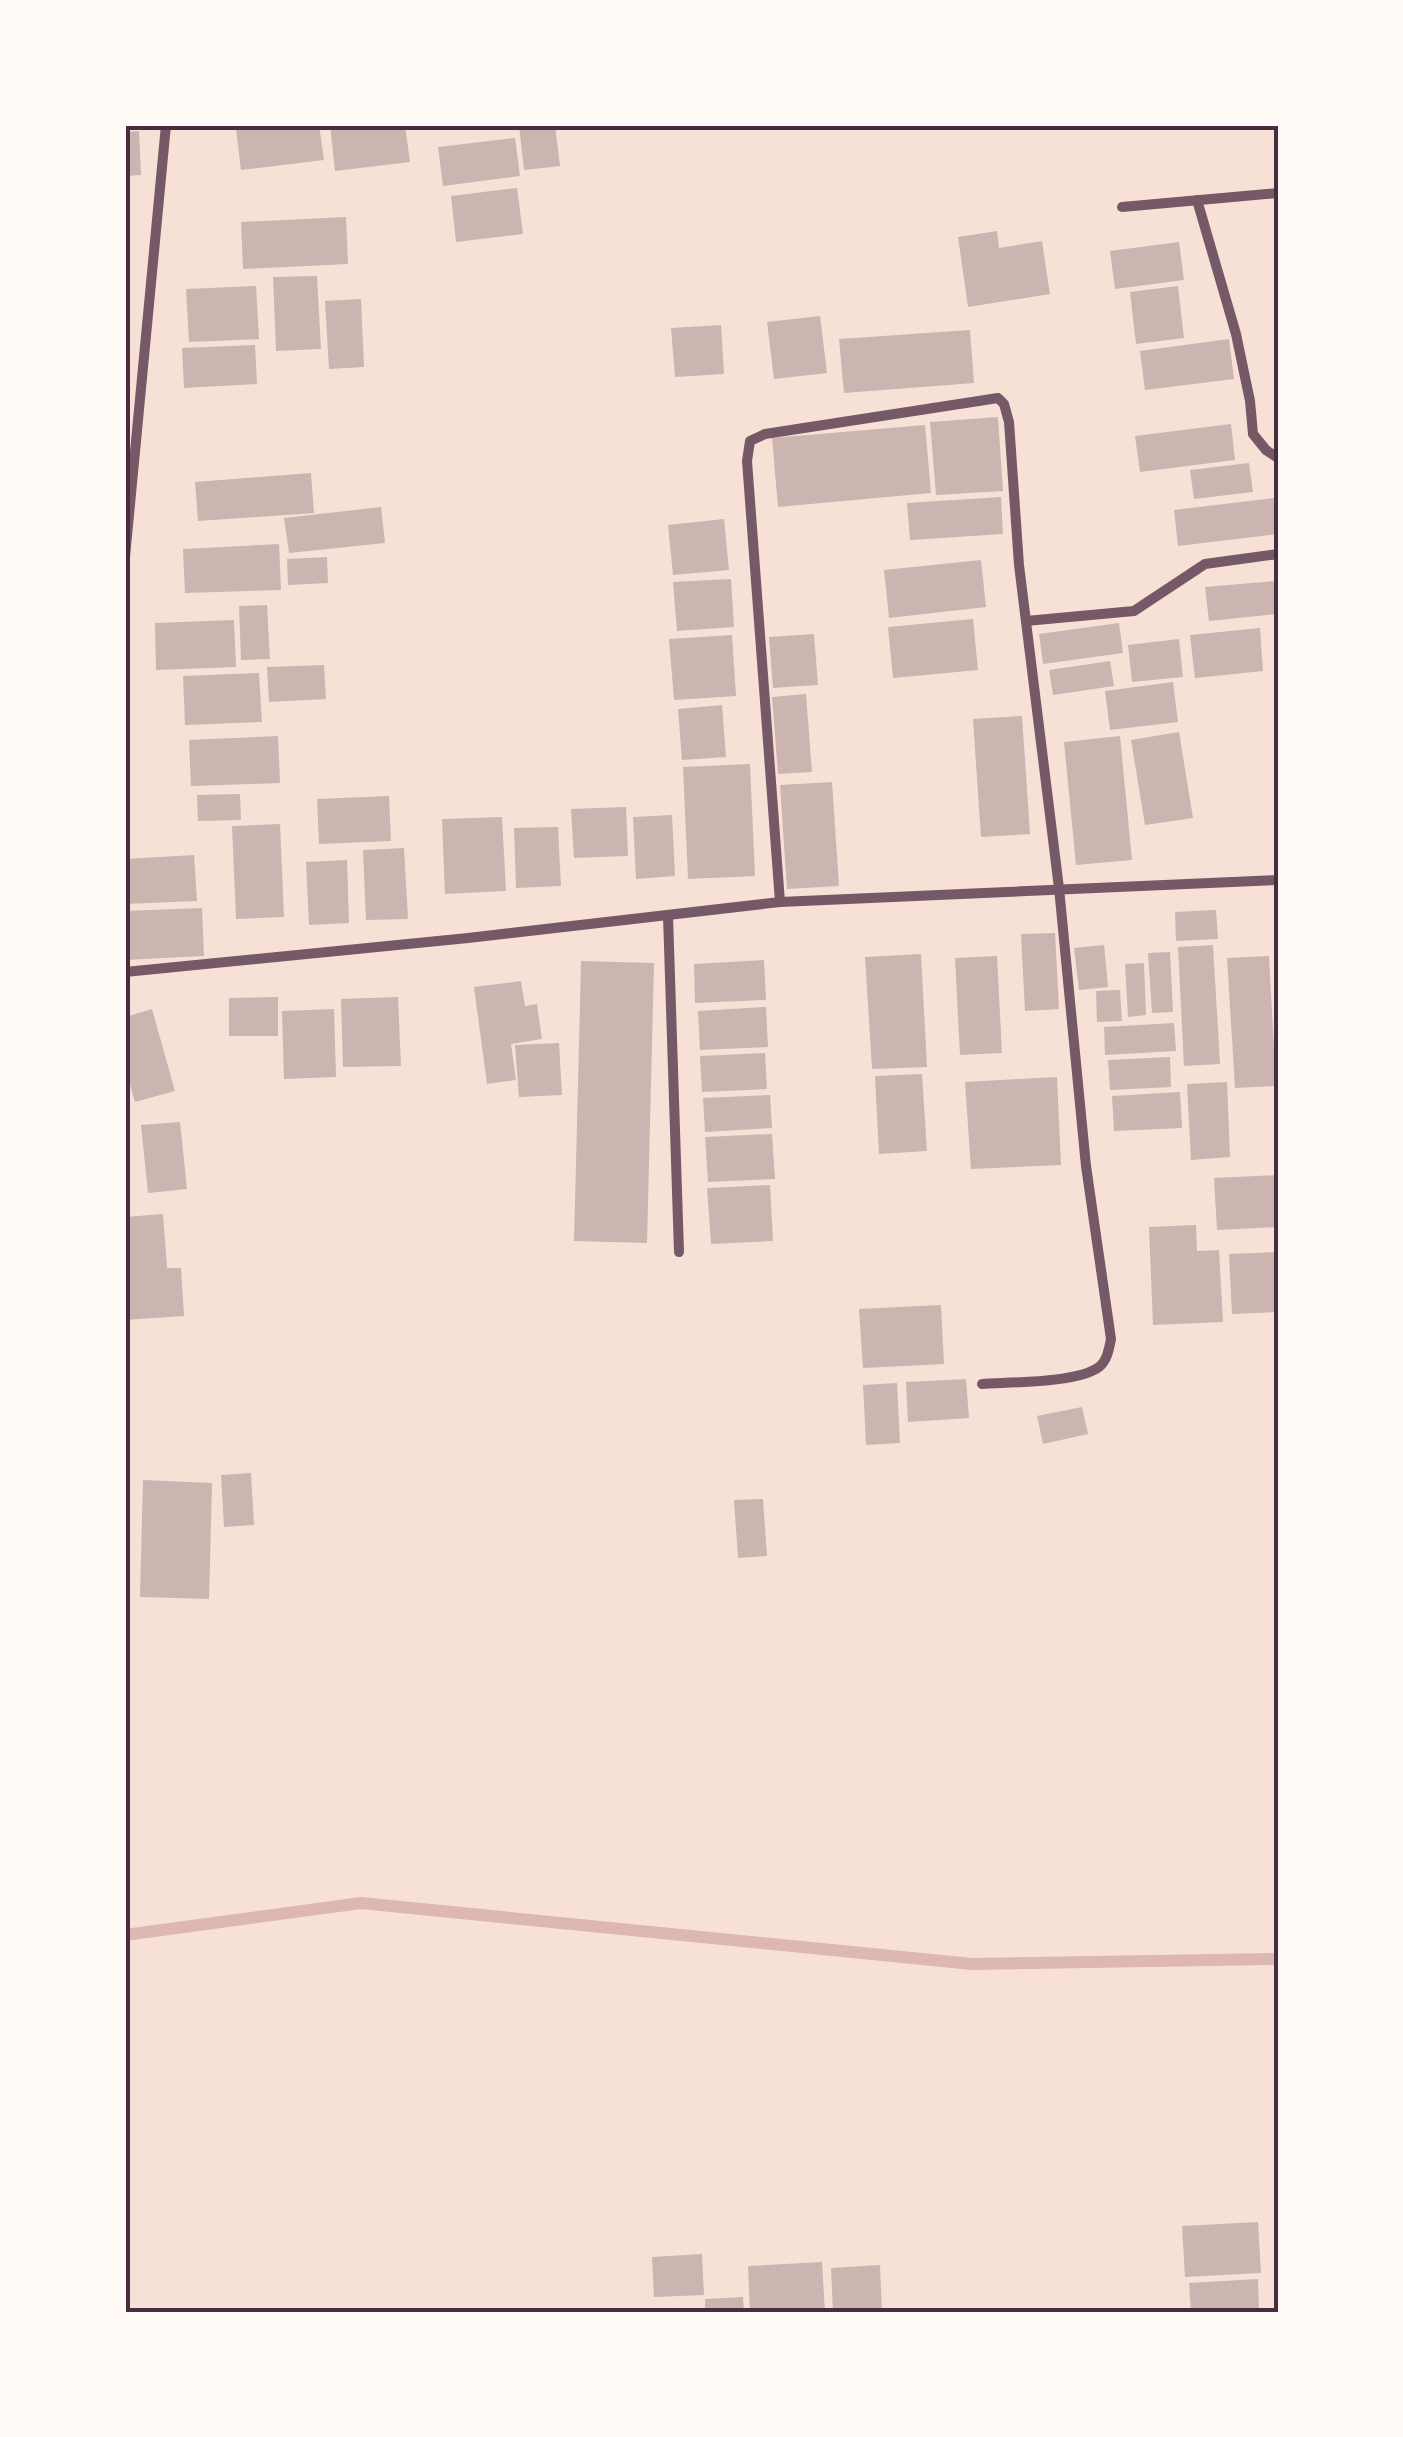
<svg xmlns="http://www.w3.org/2000/svg" width="1403" height="2437" font-family="'Sofia Sans Condensed',sans-serif">
<style>
.lines{fill:none;stroke-linecap:round;stroke-linejoin:round}
.stream{stroke:#dcb8b0;stroke-width:12}
.building{fill:#ccb4b1}
.minor{stroke:#755966;stroke-width:10}
.neatline{fill:none;stroke:#4a2c40;stroke-width:4}
</style>
<rect width="100%" height="100%" fill="#f7e1d7"/>
<g class="lines">
<!-- stream -->
<path class="stream" d="M 125,1935 L 361,1903 L 972,1964 L 1278,1959"/>
</g>
<!-- building -->
<g class="building">
<path d="M 269,125 L 319,125 L 324,160 L 241,170 L 236,129 Z"/>
<path d="M 330,125 L 405,125 L 410,162 L 335,171 Z"/>
<path d="M 519,125 L 555,125 L 560,166 L 524,170 Z"/>
<path d="M 139,131 L 141,175 L 125,176 L 125,132 Z"/>
<path d="M 515,138 L 520,176 L 443,186 L 438,147 Z"/>
<path d="M 517,188 L 523,234 L 456,242 L 451,196 Z"/>
<path d="M 346,217 L 348,264 L 243,269 L 241,222 Z"/>
<path d="M 997,231 L 999,248 L 1042,241 L 1050,294 L 968,307 L 958,237 Z"/>
<path d="M 1179,242 L 1184,280 L 1115,289 L 1110,251 Z"/>
<path d="M 317,276 L 321,349 L 276,351 L 273,277 Z"/>
<path d="M 256,286 L 259,339 L 189,342 L 186,289 Z"/>
<path d="M 1178,286 L 1184,338 L 1136,344 L 1130,292 Z"/>
<path d="M 361,299 L 364,367 L 329,369 L 325,301 Z"/>
<path d="M 820,316 L 827,373 L 774,379 L 767,322 Z"/>
<path d="M 721,325 L 724,374 L 675,377 L 671,328 Z"/>
<path d="M 970,330 L 974,383 L 844,393 L 839,339 Z"/>
<path d="M 1229,339 L 1234,379 L 1145,390 L 1140,351 Z"/>
<path d="M 255,345 L 257,384 L 184,388 L 182,348 Z"/>
<path d="M 998,417 L 1003,491 L 936,495 L 930,422 Z"/>
<path d="M 1231,424 L 1235,460 L 1140,472 L 1135,436 Z"/>
<path d="M 925,425 L 931,493 L 778,507 L 772,438 Z"/>
<path d="M 1249,463 L 1253,492 L 1194,499 L 1190,470 Z"/>
<path d="M 311,473 L 314,513 L 198,521 L 195,482 Z"/>
<path d="M 1001,497 L 1003,534 L 910,540 L 907,503 Z"/>
<path d="M 1274,498 L 1278,534 L 1178,546 L 1174,510 Z"/>
<path d="M 381,507 L 385,543 L 289,553 L 284,518 Z"/>
<path d="M 724,519 L 729,570 L 673,575 L 668,525 Z"/>
<path d="M 279,544 L 281,590 L 185,593 L 183,549 Z"/>
<path d="M 327,557 L 328,583 L 288,585 L 287,559 Z"/>
<path d="M 981,560 L 986,607 L 889,618 L 884,570 Z"/>
<path d="M 731,579 L 734,627 L 677,631 L 673,582 Z"/>
<path d="M 1275,581 L 1278,614 L 1209,621 L 1205,587 Z"/>
<path d="M 267,605 L 270,659 L 241,660 L 239,606 Z"/>
<path d="M 973,619 L 978,670 L 893,678 L 888,627 Z"/>
<path d="M 234,620 L 236,667 L 156,670 L 155,623 Z"/>
<path d="M 1119,623 L 1123,653 L 1043,664 L 1039,634 Z"/>
<path d="M 1260,628 L 1263,671 L 1195,678 L 1190,635 Z"/>
<path d="M 814,634 L 818,685 L 773,688 L 769,637 Z"/>
<path d="M 732,635 L 736,696 L 674,700 L 669,639 Z"/>
<path d="M 1179,639 L 1183,677 L 1132,682 L 1128,645 Z"/>
<path d="M 1110,661 L 1114,686 L 1053,695 L 1049,670 Z"/>
<path d="M 324,665 L 326,699 L 269,702 L 267,667 Z"/>
<path d="M 259,673 L 262,722 L 185,725 L 183,676 Z"/>
<path d="M 1173,682 L 1178,722 L 1110,730 L 1105,691 Z"/>
<path d="M 806,694 L 812,772 L 778,774 L 772,697 Z"/>
<path d="M 722,705 L 726,757 L 682,760 L 678,709 Z"/>
<path d="M 1022,716 L 1030,834 L 981,837 L 973,719 Z"/>
<path d="M 1179,732 L 1193,818 L 1145,825 L 1131,740 Z"/>
<path d="M 278,736 L 280,783 L 191,786 L 189,740 Z"/>
<path d="M 1120,736 L 1132,860 L 1076,865 L 1064,742 Z"/>
<path d="M 750,764 L 755,876 L 688,879 L 683,767 Z"/>
<path d="M 832,782 L 839,886 L 787,889 L 780,785 Z"/>
<path d="M 240,794 L 241,820 L 198,821 L 197,795 Z"/>
<path d="M 389,796 L 391,841 L 319,844 L 317,799 Z"/>
<path d="M 626,807 L 628,856 L 574,858 L 571,809 Z"/>
<path d="M 672,815 L 675,876 L 636,879 L 633,817 Z"/>
<path d="M 502,817 L 506,891 L 445,894 L 442,819 Z"/>
<path d="M 280,824 L 284,917 L 236,919 L 232,826 Z"/>
<path d="M 558,827 L 561,886 L 516,888 L 514,828 Z"/>
<path d="M 404,848 L 408,919 L 366,920 L 363,850 Z"/>
<path d="M 194,855 L 197,901 L 125,904 L 125,859 Z"/>
<path d="M 347,860 L 349,923 L 309,925 L 306,862 Z"/>
<path d="M 202,908 L 204,956 L 125,960 L 125,911 Z"/>
<path d="M 1216,910 L 1218,939 L 1176,941 L 1175,912 Z"/>
<path d="M 1055,933 L 1059,1009 L 1025,1011 L 1021,934 Z"/>
<path d="M 1104,945 L 1108,987 L 1079,990 L 1074,948 Z"/>
<path d="M 1213,945 L 1220,1064 L 1184,1066 L 1178,947 Z"/>
<path d="M 1170,952 L 1173,1012 L 1152,1013 L 1148,953 Z"/>
<path d="M 921,954 L 927,1067 L 872,1069 L 865,957 Z"/>
<path d="M 997,956 L 1002,1053 L 960,1055 L 955,958 Z"/>
<path d="M 1269,956 L 1276,1086 L 1235,1088 L 1227,958 Z"/>
<path d="M 764,960 L 766,1000 L 695,1003 L 694,964 Z"/>
<path d="M 581,961 L 654,963 L 647,1243 L 574,1241 Z"/>
<path d="M 1144,963 L 1146,1015 L 1128,1017 L 1125,964 Z"/>
<path d="M 521,981 L 525,1006 L 537,1004 L 542,1039 L 511,1044 L 516,1080 L 487,1084 L 474,987 Z"/>
<path d="M 1120,990 L 1122,1021 L 1097,1022 L 1096,991 Z"/>
<path d="M 278,997 L 278,1036 L 229,1036 L 229,998 Z"/>
<path d="M 398,997 L 401,1066 L 343,1067 L 341,999 Z"/>
<path d="M 766,1007 L 768,1047 L 700,1050 L 698,1011 Z"/>
<path d="M 152,1009 L 175,1091 L 135,1102 L 125,1068 L 125,1017 Z"/>
<path d="M 334,1009 L 336,1077 L 284,1079 L 282,1011 Z"/>
<path d="M 1174,1023 L 1176,1051 L 1105,1055 L 1104,1027 Z"/>
<path d="M 559,1043 L 562,1095 L 519,1097 L 515,1045 Z"/>
<path d="M 765,1053 L 767,1089 L 702,1092 L 700,1056 Z"/>
<path d="M 1170,1057 L 1171,1087 L 1110,1090 L 1108,1060 Z"/>
<path d="M 922,1074 L 927,1151 L 879,1154 L 875,1076 Z"/>
<path d="M 1057,1077 L 1061,1165 L 971,1169 L 965,1082 Z"/>
<path d="M 1227,1082 L 1230,1157 L 1191,1160 L 1187,1084 Z"/>
<path d="M 1180,1092 L 1182,1128 L 1114,1131 L 1112,1096 Z"/>
<path d="M 770,1095 L 772,1128 L 705,1132 L 703,1098 Z"/>
<path d="M 180,1122 L 187,1189 L 148,1193 L 141,1125 Z"/>
<path d="M 772,1134 L 775,1179 L 708,1182 L 705,1137 Z"/>
<path d="M 1278,1175 L 1278,1227 L 1217,1230 L 1214,1178 Z"/>
<path d="M 770,1185 L 773,1241 L 711,1244 L 707,1188 Z"/>
<path d="M 163,1214 L 167,1268 L 181,1268 L 184,1316 L 125,1320 L 125,1217 Z"/>
<path d="M 1196,1225 L 1197,1251 L 1219,1250 L 1223,1322 L 1153,1325 L 1149,1227 Z"/>
<path d="M 1275,1252 L 1278,1312 L 1232,1314 L 1229,1254 Z"/>
<path d="M 941,1305 L 944,1364 L 863,1368 L 859,1309 Z"/>
<path d="M 966,1379 L 969,1418 L 908,1422 L 906,1382 Z"/>
<path d="M 897,1383 L 900,1443 L 866,1445 L 863,1385 Z"/>
<path d="M 1082,1407 L 1088,1434 L 1043,1444 L 1037,1416 Z"/>
<path d="M 251,1473 L 254,1525 L 224,1527 L 221,1475 Z"/>
<path d="M 143,1480 L 212,1483 L 209,1599 L 140,1597 Z"/>
<path d="M 763,1499 L 767,1556 L 738,1558 L 734,1500 Z"/>
<path d="M 1258,2222 L 1261,2273 L 1185,2277 L 1182,2226 Z"/>
<path d="M 702,2254 L 704,2295 L 654,2297 L 652,2257 Z"/>
<path d="M 822,2262 L 825,2312 L 750,2312 L 748,2266 Z"/>
<path d="M 880,2265 L 882,2312 L 833,2312 L 831,2268 Z"/>
<path d="M 1258,2279 L 1259,2312 L 1191,2312 L 1189,2283 Z"/>
<path d="M 743,2297 L 744,2312 L 705,2312 L 705,2299 Z"/>
</g>
<g class="lines">
<!-- minor -->
<g class="minor">
<path d="M 1197,200 L 1236,334 L 1250,401 L 1253,434 L 1266,450 L 1278,458"/>
<path d="M 1122,207 L 1278,193"/>
<path d="M 125,557 L 166,125"/>
<path d="M 1026,621 L 1134,611 L 1205,564 L 1278,554"/>
<path d="M 780,902 L 747,461 L 750,441 L 765,434 L 998,398 L 1004,404 L 1009,422 L 1019,565 L 1059,888 L 1086,1166 L 1111,1339 C 1109,1349 1107,1361 1099,1367 C 1078,1383 1010,1382 982,1384"/>
<path d="M 668,916 L 679,1252"/>
<path d="M 125,972 L 468,938 L 780,902 L 1278,880"/>
</g>
</g>
<!-- border -->
<rect width="1403" height="2437" fill="none" stroke="#fffaf5" stroke-width="255"/>
<rect x="128" y="128" width="1148" height="2182" class="neatline"/>
</svg>
